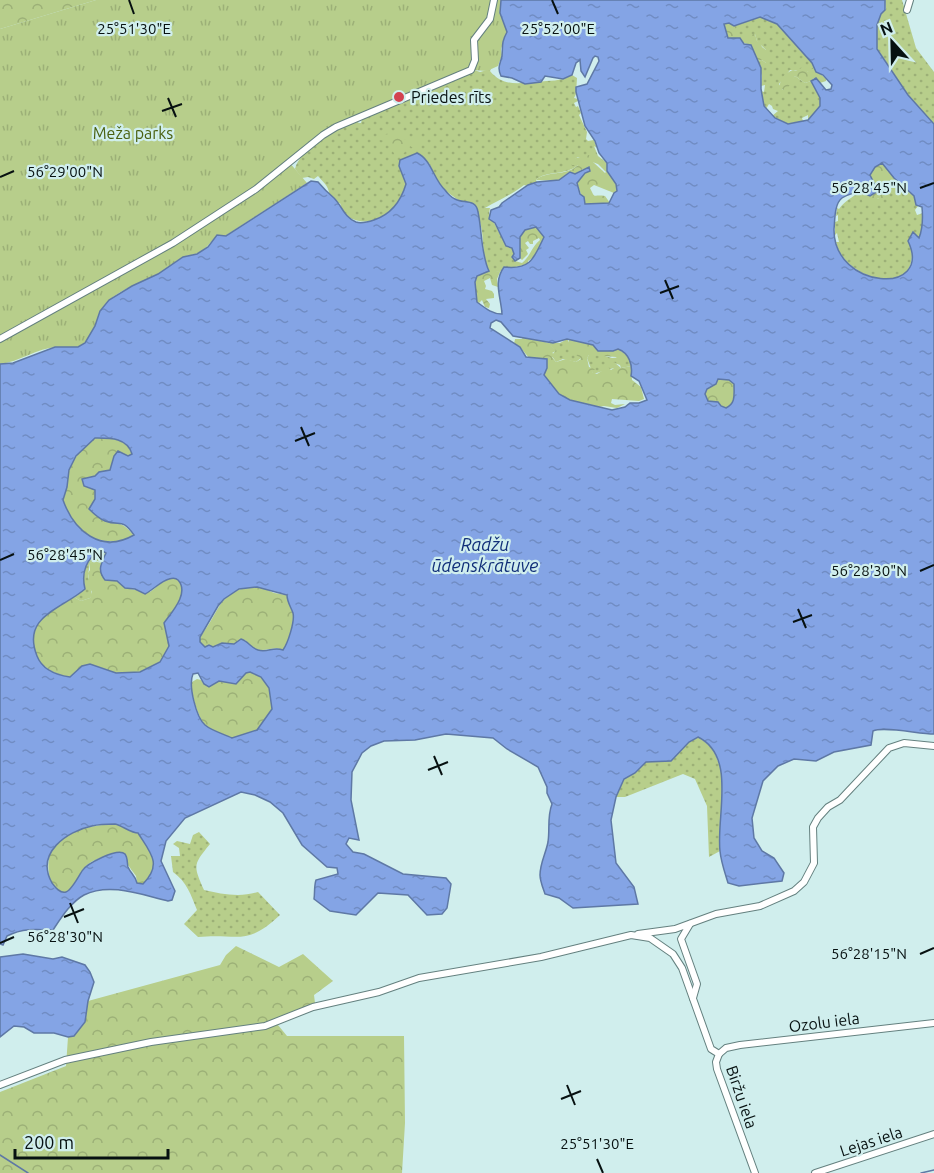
<svg xmlns="http://www.w3.org/2000/svg" width="934" height="1173" font-family="Ubuntu,sans-serif">
<style>
.grass{fill:url(#grass-dots)}
.forest{fill:url(#forest-crowns)}
.park{fill:url(#park-tufts)}
.water{fill:url(#water-ripples);stroke:#5e78a5;stroke-width:1.5;fill-rule:evenodd}
.lines{fill:none;stroke-linecap:round;stroke-linejoin:round}
.stream{stroke:#5e78a5;stroke-width:1.5}
.minor-casing{stroke:#64807f;stroke-width:8}
.minor{stroke:#fff;stroke-width:6}
.ticks{fill:none;stroke:#071111;stroke-width:2}
.poi-dot{fill:#d34350;stroke:#d0eeed;stroke-width:2}
.labels{text-anchor:middle;dominant-baseline:central;stroke-width:4.5;stroke-linejoin:round;paint-order:stroke}
.poi-label{font-size:16px;fill:#071111;stroke:#d0eeed;text-anchor:start}
.park-label{font-size:16px;fill:#4a600f;stroke:#d0eeed}
.street-label{font-size:16px;fill:#071111;stroke:#d0eeed}
.water-label{font-size:18px;font-style:italic;fill:#112f79;stroke:#d0eeed}
.ticks-label{font-size:15px;text-anchor:middle;fill:#071111;stroke:#d0eeed;stroke-width:4.5;stroke-linejoin:round;paint-order:stroke}
</style>
<defs>
<pattern id="grass-dots" width="8" height="8" patternUnits="userSpaceOnUse" patternTransform="scale(1.5)"><rect width="8" height="8" fill="#b7ce8b"/><path d="M2 2h.1M6 6h.1" fill="none" stroke="#9cb077" stroke-width="1.8" stroke-linecap="round"/></pattern>
<pattern id="forest-crowns" width="20" height="18" patternUnits="userSpaceOnUse" patternTransform="scale(1.5)"><rect width="20" height="18" fill="#b7ce8b"/><path d="M2 6a3 3 0 1 1 6 0M12 15a3 3 0 1 1 6 0" fill="none" stroke="#9cb077"/></pattern>
<pattern id="park-tufts" width="24" height="20" patternUnits="userSpaceOnUse" patternTransform="scale(1.5)"><rect width="24" height="20" fill="#b7ce8b"/><path d="M3 7l-1-3M5 7V3M7 7l1-3M15 17l-1-3M17 17v-4M19 17l1-3" fill="none" stroke="#9cb077"/></pattern>
<pattern id="water-ripples" width="26" height="14" patternUnits="userSpaceOnUse" patternTransform="scale(1.5)"><rect width="26" height="14" fill="#84a4e5"/><path d="M2 4q2-2 4 0t4 0M15 11q2-2 4 0t4 0" fill="none" stroke="#708cc3"/></pattern>
</defs>
<rect width="100%" height="100%" fill="#d0eeed"/>
<!-- grass -->
<g class="grass">
<path d="M 885,0 L 902,0 L 916,48 L 934,72 L 934,124 L 908,95 L 877,48 L 877,25 L 881,14 L 886,9 Z"/>
<path d="M 760,17 L 777,24 L 812,63 L 814,68 L 810,72 L 790,70 L 779,84 L 783,90 L 795,76 L 805,83 L 811,81 L 820,98 L 820,106 L 808,120 L 808,115 L 802,118 L 803,121 L 788,124 L 772,116 L 778,111 L 773,109 L 772,106 L 769,104 L 766,109 L 764,106 L 761,91 L 764,92 L 765,85 L 761,86 L 762,76 L 757,61 L 762,60 L 766,63 L 766,50 L 757,41 L 755,34 L 751,36 L 735,35 L 734,26 Z"/>
<path d="M 491,69 L 490,71 C 503,87 518,83 537,82 C 550,80 560,82 572,75 L 577,78 L 576,94 L 574,98 L 578,99 L 578,101 L 574,103 L 576,107 L 578,106 L 581,113 L 579,115 L 587,132 L 586,139 L 588,141 L 594,140 L 597,148 L 594,146 L 598,156 L 607,163 L 607,173 L 598,164 L 578,157 L 575,159 L 578,165 C 566,176 546,170 536,180 L 537,182 L 527,186 L 524,185 C 511,195 499,200 485,208 L 490,208 L 489,213 L 506,246 L 512,248 L 515,254 L 512,257 L 515,261 L 515,267 L 504,267 L 500,272 L 489,271 C 480,254 486,234 478,217 C 475,211 452,196 446,191 C 437,183 434,173 429,163 C 422,169 414,175 408,182 C 404,187 403,194 400,199 C 388,219 366,229 345,215 L 345,212 L 343,212 L 339,205 L 341,206 L 340,203 L 338,204 L 329,195 C 330,187 322,181 318,176 L 314,179 L 308,177 L 302,178 L 295,169 C 300,148 337,129 356,121 L 359,123 L 361,123 L 362,119 L 466,76 L 474,70 L 480,72 Z"/>
<path d="M 888,169 L 903,187 L 897,188 L 897,191 L 908,194 L 908,192 L 914,196 L 916,205 L 918,206 L 915,210 L 917,215 L 923,213 C 922,230 924,235 911,246 C 921,299 844,281 836,242 L 839,242 L 837,233 L 835,235 L 835,222 L 838,221 L 838,215 L 836,216 L 837,208 L 839,209 C 845,200 853,198 859,191 L 863,192 L 861,196 L 867,201 L 880,198 Z"/>
<path d="M 567,339 L 575,353 L 581,358 L 576,362 L 563,359 L 556,362 L 552,356 L 555,351 L 549,343 L 560,343 Z"/>
<path d="M 598,354 L 612,358 L 625,357 L 625,354 L 630,358 L 631,366 L 621,368 L 620,365 L 614,363 L 614,368 L 593,374 L 587,358 L 589,355 Z"/>
<path d="M 99,551 L 104,551 L 105,556 L 101,563 L 98,561 L 90,563 L 88,575 L 92,595 L 90,598 L 81,601 L 74,597 L 78,595 L 86,565 Z"/>
<path d="M 699,737 L 713,749 L 723,774 L 720,851 L 709,857 L 707,806 L 695,779 L 683,774 L 625,797 L 616,797 L 624,779 L 635,773 L 646,762 L 671,761 L 689,742 Z"/>
<path d="M 199,832 L 210,844 C 193,865 193,865 204,890 C 221,894 240,898 258,892 L 280,915 C 246,947 239,933 198,937 L 184,924 L 197,910 C 191,895 187,882 173,872 L 171,856 L 180,856 L 179,848 L 173,844 L 177,841 L 190,844 L 193,835 Z"/>
</g>
<!-- forest -->
<g class="forest">
<path d="M 0,0 L 96,0 L 0,29 Z"/>
<path d="M 729,23 L 735,27 L 736,35 L 755,34 L 757,41 L 760,42 L 762,47 L 766,50 L 768,63 L 766,63 L 762,60 L 757,61 L 751,45 L 728,38 L 724,24 Z"/>
<path d="M 805,66 L 809,67 L 807,72 L 814,68 L 826,79 L 826,81 L 820,83 L 816,78 L 814,78 L 811,81 L 805,83 L 795,76 L 786,91 L 780,88 C 779,78 785,73 793,70 L 796,71 Z"/>
<path d="M 398,132 L 404,134 L 400,140 L 407,139 L 410,143 L 417,138 L 421,140 L 421,146 L 415,149 L 410,146 L 404,153 L 395,155 L 392,150 L 396,148 L 396,143 L 389,144 L 389,141 L 379,140 L 379,136 Z"/>
<path d="M 589,155 L 594,157 L 593,162 L 605,173 L 607,171 L 616,184 L 617,191 L 614,193 L 594,185 L 590,188 C 596,200 592,194 605,196 L 610,203 L 585,205 L 577,183 L 585,172 L 583,169 L 575,174 L 570,173 L 559,181 L 536,180 C 546,170 566,177 578,165 L 572,165 L 572,159 Z"/>
<path d="M 882,163 L 888,169 L 887,175 L 890,180 L 888,186 L 883,189 L 884,197 L 882,200 L 878,198 L 873,204 L 867,201 L 865,204 L 863,204 L 861,196 L 863,192 L 870,196 L 873,182 L 870,175 L 875,167 Z"/>
<path d="M 536,227 L 544,237 L 534,257 L 528,261 L 528,264 L 515,267 L 515,261 L 522,263 C 530,257 532,246 540,240 L 539,238 L 533,241 L 533,244 L 530,244 L 528,241 L 525,243 L 529,248 L 526,250 L 528,254 L 522,260 L 520,258 L 520,237 L 525,230 Z"/>
<path d="M 492,270 L 500,272 L 497,279 L 498,287 L 492,285 L 490,278 L 484,281 L 486,286 L 485,289 L 492,291 L 494,294 L 494,298 L 486,299 L 490,304 L 489,308 L 485,307 L 482,300 L 479,303 L 477,302 L 475,282 L 477,276 Z"/>
<path d="M 523,337 L 549,343 L 556,351 L 552,353 L 559,355 L 558,359 L 552,357 L 556,362 L 566,359 L 576,362 L 581,359 L 568,348 L 569,339 L 593,345 L 598,351 L 613,351 L 618,349 L 625,354 L 625,358 L 618,360 L 616,357 L 589,355 L 587,358 L 589,367 L 595,369 L 592,372 L 597,374 L 608,367 L 611,370 L 614,368 L 612,365 L 614,362 L 621,368 L 631,366 L 632,380 L 641,387 L 644,399 L 639,401 L 612,399 L 611,403 L 615,405 L 625,404 L 617,408 L 604,406 L 599,407 L 570,400 L 559,394 L 520,347 L 514,344 L 515,339 L 522,339 Z"/>
<path d="M 718,379 L 729,379 L 734,384 C 734,395 736,402 726,408 L 721,406 L 718,402 L 708,401 L 704,394 L 707,389 Z"/>
<path d="M 95,438 C 110,438 127,437 132,455 L 128,456 L 118,451 L 110,470 L 99,472 L 95,476 L 82,480 L 84,486 L 95,490 L 95,499 L 104,521 C 119,522 125,524 134,536 C 100,551 74,533 63,500 C 66,490 66,479 69,471 C 74,458 83,445 95,438 Z"/>
<path d="M 94,561 L 101,563 L 100,568 L 109,581 L 117,581 L 130,589 L 150,592 C 156,588 163,580 170,578 C 173,578 177,578 179,580 C 190,594 171,613 164,623 L 170,646 L 160,662 L 140,672 L 116,673 L 96,666 L 86,665 L 70,677 C 50,674 33,662 33,640 C 33,635 33,631 36,626 C 45,612 60,605 74,597 L 81,601 L 90,598 L 92,592 L 86,582 L 89,580 L 88,573 L 90,570 L 90,563 Z"/>
<path d="M 261,587 L 274,593 L 287,595 C 287,602 291,607 293,613 C 295,621 288,643 283,650 C 267,644 261,659 245,640 L 234,644 L 222,644 L 219,646 L 205,647 L 200,642 L 200,637 C 222,610 217,587 261,587 Z"/>
<path d="M 250,672 L 261,677 L 269,688 L 272,709 L 257,730 L 232,738 C 224,734 211,731 205,725 C 198,717 190,691 192,682 L 197,679 L 201,680 L 204,684 L 212,685 L 219,681 L 236,684 L 246,673 Z"/>
<path d="M 115,824 C 123,826 131,833 138,833 C 150,852 163,863 143,884 L 137,883 L 136,876 L 128,865 L 126,855 L 117,852 C 105,857 89,859 82,871 C 79,875 72,890 67,892 C 48,898 44,859 53,848 C 67,829 93,825 115,824 Z"/>
<path d="M 236,946 L 279,967 L 303,954 L 333,981 L 314,995 L 315,1003 L 278,1025 L 287,1036 L 404,1036 L 405,1123 L 402,1173 L 0,1173 L 0,1092 L 66,1066 L 68,1037 L 74,1036 L 85,1022 L 88,1001 L 220,965 L 226,955 Z"/>
</g>
<!-- park -->
<path class="park" d="M 96,0 L 501,0 L 500,11 L 507,32 L 501,49 L 502,55 L 498,66 L 487,71 L 471,70 L 337,127 L 289,162 L 307,183 L 225,236 L 220,235 C 212,238 209,247 200,252 C 195,255 189,255 183,257 C 175,261 168,268 160,273 C 144,282 122,288 108,301 C 96,313 97,333 83,344 C 75,350 66,347 57,347 C 37,348 19,362 0,364 L 0,29 Z"/>
<!-- water -->
<g class="water">
<path d="M 501,0 L 885,0 L 885,10 L 881,14 L 877,25 L 877,49 L 908,95 L 934,124 L 934,734 C 919,734 884,726 873,731 L 871,745 L 834,752 L 816,761 L 794,759 L 778,766 L 763,781 L 752,818 L 754,838 L 762,851 L 774,858 L 784,873 L 782,881 L 739,886 L 728,883 C 725,873 721,862 720,851 C 716,816 737,756 698,737 L 689,742 L 671,761 L 646,762 L 635,773 L 624,779 L 616,797 L 611,820 L 616,863 L 634,887 L 638,904 L 573,908 L 559,898 L 545,894 C 543,888 540,881 540,875 C 540,863 546,853 548,842 C 550,828 547,817 552,804 L 547,793 L 547,787 L 538,767 L 507,749 L 493,738 L 446,734 L 415,740 L 384,741 L 371,746 L 362,753 L 352,772 L 351,800 L 359,840 L 349,838 L 346,844 L 353,852 L 364,854 L 403,874 L 446,878 L 451,884 L 447,908 L 442,914 L 427,915 L 408,895 L 378,893 L 356,915 L 330,911 L 314,899 C 315,892 314,886 316,880 L 338,874 L 337,868 L 327,867 L 302,845 L 283,813 L 270,802 L 255,795 L 241,792 L 185,818 L 166,841 L 161,861 L 175,891 L 172,900 L 168,901 C 142,895 110,882 84,895 C 71,902 61,918 53,930 C 36,929 22,928 7,936 L 3,945 L 0,944 L 0,364 L 13,363 L 55,347 L 78,347 L 85,343 L 95,326 L 100,311 L 109,300 L 132,286 L 158,274 L 183,257 L 197,254 L 208,247 L 217,235 L 226,236 L 311,181 L 318,182 C 323,188 328,193 334,198 C 342,206 344,217 356,222 C 362,224 368,222 374,220 C 392,214 401,201 406,184 L 399,166 L 400,160 L 417,153 C 432,160 433,179 445,190 C 447,193 452,198 455,199 C 463,204 476,198 478,212 C 482,230 481,255 489,271 L 477,276 L 475,282 L 477,302 C 485,308 492,314 502,314 C 501,297 493,282 504,267 C 531,270 534,258 544,237 L 536,227 L 525,230 L 520,237 L 520,258 L 515,261 L 512,257 L 514,254 L 512,248 L 506,246 L 495,223 L 489,219 L 491,210 L 499,207 L 502,203 L 528,185 L 537,182 L 559,180 L 570,172 L 575,174 L 589,167 L 590,171 L 585,173 L 577,183 L 580,194 L 584,197 L 585,204 L 609,203 L 614,193 L 617,191 L 616,184 L 607,171 L 607,163 L 599,153 L 595,141 L 585,126 L 576,92 L 576,87 L 587,84 L 599,61 L 598,57 L 595,56 L 593,58 L 585,77 L 581,71 L 580,60 L 576,63 L 572,75 L 563,79 L 545,76 L 541,82 L 525,84 L 512,78 L 501,76 C 497,67 500,65 502,56 C 503,46 501,43 507,32 L 500,13 ZM 760,17 L 777,24 L 812,63 L 816,72 L 823,75 L 832,85 L 831,89 L 826,90 L 816,78 L 811,81 L 820,98 L 820,106 L 808,120 L 788,124 L 775,118 L 764,106 L 761,89 L 761,68 L 751,45 L 744,44 L 740,38 L 728,38 L 724,24 L 729,23 L 734,26 ZM 882,163 L 894,178 L 914,196 L 916,205 L 922,207 C 923,218 923,228 919,238 L 913,232 L 908,241 C 934,296 833,290 834,229 C 835,221 834,204 842,198 C 846,195 854,193 859,191 L 870,196 L 878,191 L 870,175 L 875,167 ZM 496,320 L 501,322 L 513,336 L 553,343 L 567,339 L 593,345 L 598,351 L 613,351 L 618,349 C 629,353 633,365 631,376 L 639,381 L 647,400 L 639,403 L 630,403 L 625,407 L 612,410 L 570,400 L 559,394 L 544,375 L 547,368 L 547,359 L 526,357 L 520,347 L 490,328 L 491,323 ZM 718,379 L 729,380 L 734,384 C 734,395 736,403 726,408 L 721,406 L 718,402 L 708,401 L 705,394 L 707,389 L 716,384 ZM 95,438 C 109,438 127,437 132,454 L 128,456 L 118,451 L 114,456 L 110,470 L 99,472 L 95,476 L 82,479 L 84,486 L 95,490 L 95,499 L 89,509 C 93,513 100,519 105,521 C 121,527 121,517 134,535 C 101,554 74,531 63,500 L 67,487 L 69,470 L 76,456 ZM 101,550 L 106,553 C 101,564 97,570 105,580 L 117,581 L 125,588 L 135,589 L 145,594 C 153,590 161,581 169,579 C 172,578 176,578 178,580 C 190,593 171,613 164,623 L 169,646 L 160,662 L 140,672 L 116,673 L 90,664 L 82,666 L 70,677 C 56,675 42,669 37,656 C 21,616 62,609 85,589 C 81,573 86,558 101,550 ZM 257,587 L 287,595 C 287,602 291,607 293,613 C 295,621 288,643 283,650 C 273,646 268,653 258,650 C 251,648 248,641 241,639 L 234,644 L 222,643 L 213,647 L 209,645 L 205,647 L 200,642 L 200,637 L 218,606 L 224,599 L 239,589 ZM 250,672 L 261,677 L 269,688 L 272,709 L 257,730 L 232,738 C 224,734 212,731 205,725 C 196,717 188,685 193,674 L 198,673 L 204,684 L 209,687 L 219,681 L 236,684 L 246,673 ZM 115,824 C 123,826 131,833 138,833 C 150,852 163,864 143,884 L 137,883 C 135,875 131,874 128,867 C 127,864 128,858 125,854 C 118,847 86,864 82,871 C 79,876 71,891 66,892 C 60,894 55,887 52,883 C 35,853 67,831 92,826 C 100,824 108,824 115,824 Z"/>
<path d="M 23,954 L 53,959 L 62,957 L 85,965 L 90,972 L 94,982 L 88,1001 L 85,1022 L 74,1036 L 68,1037 L 54,1033 L 34,1033 L 24,1027 L 14,1026 L 0,1037 L 0,957 Z"/>
</g>
<g class="lines">
<!-- stream -->
<g class="stream">
<path d="M 0,1155 L 28,1173"/>
<path d="M 921,1173 L 934,1170"/>
</g>
<!-- minor casing -->
<g class="minor-casing">
<g id="minor">
<path d="M 907,10 L 910,0"/>
<path d="M 0,339 L 173,243 L 256,189 L 323,135 L 336,127 L 471,70 L 475,60 L 474,40 L 490,19 L 494,0"/>
<path d="M 690,924 L 681,939 L 697,984 L 693,998"/>
<path d="M 638,934 L 675,929 L 716,914 L 760,906 L 794,891 L 804,882 L 814,863 L 813,827 L 818,818 L 828,807 L 840,800 L 889,748 L 904,743 L 934,746"/>
<path d="M 719,1054 L 726,1048 L 740,1045 L 934,1023"/>
<path d="M 0,1085 L 65,1060 L 151,1042 L 265,1026 L 313,1007 L 379,992 L 419,978 L 541,957 L 631,935 L 650,938 L 673,954 L 682,968 L 711,1049 L 719,1054 L 716,1062 L 717,1069 L 755,1173"/>
<path d="M 815,1173 L 934,1134"/>
</g>
</g>
<!-- minor -->
<use href="#minor" class="minor"/>
</g>
<!-- ticks -->
<path class="ticks" d="M 129,0 L 134,14M 552,0 L 558,14M 168,98 L 176,117M 162,111 L 182,104M 0,177 L 14,171M 920,188 L 934,183M 665,280 L 673,299M 660,293 L 679,286M 301,427 L 309,446M 295,441 L 315,433M 0,560 L 14,554M 920,571 L 934,565M 798,609 L 806,628M 793,622 L 812,615M 434,756 L 442,775M 428,770 L 448,762M 70,903 L 78,923M 64,917 L 84,909M 0,943 L 14,937M 920,954 L 934,948M 567,1085 L 575,1105M 561,1099 L 581,1091M 597,1159 L 603,1173"/>
<!-- markers -->
<circle class="poi-dot" cx="399" cy="97" r="6"/>
<g class="labels">
<!-- poi labels -->
<g class="poi-label">
<text x="411" y="97">Priedes rīts</text>
</g>
<!-- park labels -->
<g class="park-label">
<text x="133" y="133">Meža parks</text>
</g>
<!-- street labels -->
<g class="street-label">
<text transform="translate(824 1022) rotate(-7)">Ozolu iela</text>
<text transform="translate(742 1097) rotate(71)">Biržu iela</text>
<text transform="translate(871 1141) rotate(-18)">Lejas iela</text>
</g>
<!-- water labels -->
<g class="water-label">
<text x="485" y="544">Radžu<tspan x="485" dy="21">ūdenskrātuve</tspan></text>
</g>
</g>
<g class="ticks-label">
<text x="134" y="34">25°51'30"E</text>
<text x="558" y="34">25°52'00"E</text>
<text x="65" y="177">56°29'00"N</text>
<text x="869" y="193">56°28'45"N</text>
<text x="65" y="560">56°28'45"N</text>
<text x="869" y="576">56°28'30"N</text>
<text x="65" y="942">56°28'30"N</text>
<text x="869" y="959">56°28'15"N</text>
<text x="597" y="1149">25°51'30"E</text>
</g>
<!-- north arrow -->
<g transform="translate(892 42) rotate(338)" stroke="#d0eeed" stroke-width="4.5" paint-order="stroke">
<path d="M0-4.5L10 22L0 15L-10 22Z" fill="#071111"/>
<text y="-9" font-size="16" font-weight="bold" text-anchor="middle" fill="#071111">N</text>
</g>
<!-- scale -->
<path d="M15 1149v9h153v-9" fill="none" stroke="#071111" stroke-width="3"/>
<text x="24" y="1149" font-size="18" fill="#071111" stroke="#d0eeed" stroke-width="4.5" paint-order="stroke">200 m</text>
</svg>
